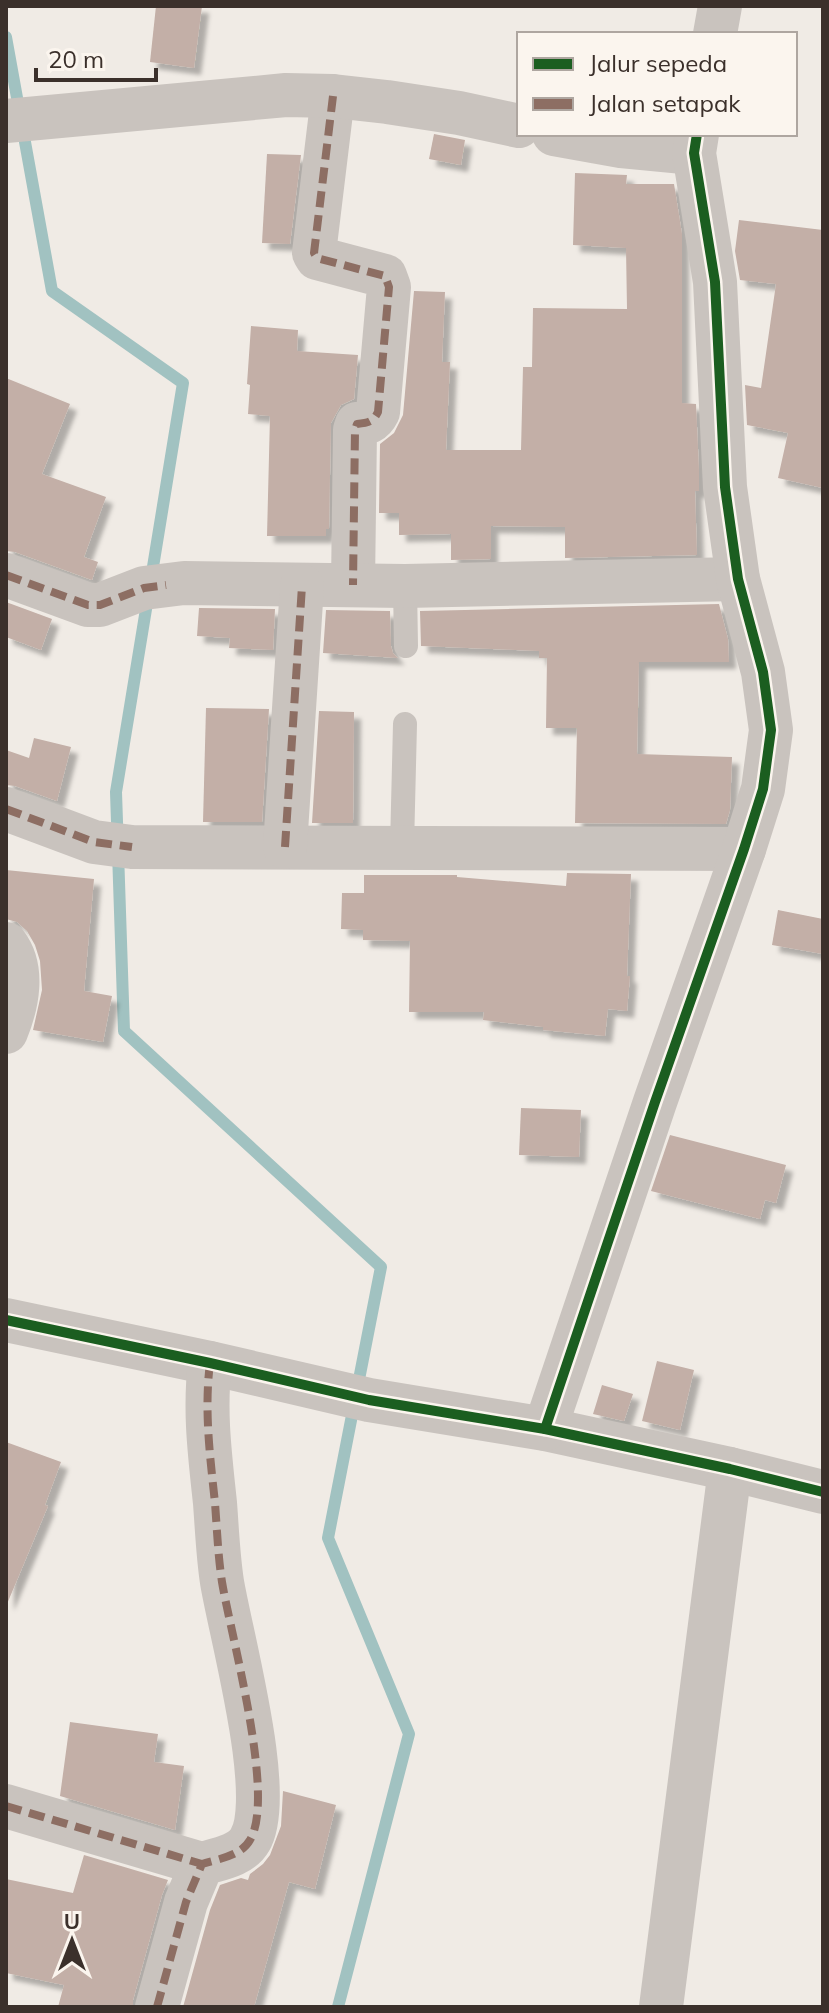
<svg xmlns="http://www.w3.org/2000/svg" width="829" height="2013" font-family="Mulish,sans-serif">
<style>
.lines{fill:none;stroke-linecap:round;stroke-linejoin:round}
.stream{stroke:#a1c2c1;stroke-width:12}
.building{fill:#c3afa7;filter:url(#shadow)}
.lane{stroke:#c9c3be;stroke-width:24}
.street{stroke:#c9c3be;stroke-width:44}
.quiet{stroke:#8d6e63;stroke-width:8;stroke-dasharray:16 8;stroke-linecap:butt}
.cycleway-casing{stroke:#fbf5ee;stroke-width:15}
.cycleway{stroke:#1b5e20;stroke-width:10}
</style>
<defs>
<filter id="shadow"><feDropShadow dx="7" dy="7" stdDeviation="2" flood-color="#0004"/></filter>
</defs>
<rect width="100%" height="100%" fill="#f0ebe5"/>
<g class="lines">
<!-- stream -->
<g class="stream">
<path d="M 6,37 L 52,291 L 183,383 L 151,579"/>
<path d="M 148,597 L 116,792 L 124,1031 L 381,1267 L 328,1538 L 409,1734 L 338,2007"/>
</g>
</g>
<!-- building -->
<g class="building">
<path d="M 156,6 L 202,6 L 194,68 L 150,62 Z"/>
<path d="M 434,134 L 465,140 L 461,165 L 429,159 Z"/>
<path d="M 267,154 L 301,155 L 290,244 L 262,243 Z"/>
<path d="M 575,173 L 627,175 L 626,184 L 674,184 L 682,234 L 682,403 L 696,404 L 699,471 L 699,491 L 695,491 L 697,555 L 565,558 L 565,527 L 491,526 L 491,559 L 451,560 L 451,534 L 399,535 L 399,513 L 379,513 L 380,444 L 394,433 L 403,415 L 414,291 L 445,292 L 442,362 L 450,362 L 446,450 L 521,450 L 523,367 L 532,367 L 533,308 L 627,309 L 626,248 L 573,245 Z"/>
<path d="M 739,220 L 823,230 L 823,488 L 778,478 L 788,433 L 747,425 L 745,385 L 761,388 L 776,284 L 740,280 L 735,251 Z"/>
<path d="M 251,326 L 298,330 L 297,351 L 358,355 L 354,399 L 341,405 L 331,423 L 329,529 L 326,529 L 326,536 L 267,536 L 270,416 L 248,414 L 250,385 L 247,384 Z"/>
<path d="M 6,378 L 70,404 L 42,474 L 106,497 L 84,557 L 98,562 L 92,580 L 15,552 L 6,551 Z"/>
<path d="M 6,602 L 52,619 L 41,650 L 6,637 Z"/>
<path d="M 719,604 L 728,639 L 729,662 L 639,662 L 637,754 L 732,757 L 730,810 L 726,824 L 575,823 L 577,728 L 546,728 L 547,658 L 539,658 L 539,651 L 421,646 L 420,611 Z"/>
<path d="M 199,608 L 275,609 L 273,650 L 229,648 L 230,638 L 197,636 Z"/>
<path d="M 326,610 L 390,611 L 391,646 L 393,653 L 398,658 L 323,653 Z"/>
<path d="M 206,708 L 269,709 L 262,822 L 203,822 Z"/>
<path d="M 319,711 L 354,712 L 353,823 L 312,823 Z"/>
<path d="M 34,738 L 71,747 L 57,801 L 15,786 L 6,785 L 6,750 L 29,758 Z"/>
<path d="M 6,870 L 94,879 L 84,991 L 112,996 L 103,1042 L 33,1030 L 42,990 L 40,961 L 35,945 L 27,931 L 17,922 L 6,919 Z"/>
<path d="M 567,873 L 631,874 L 627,976 L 630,976 L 627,1011 L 608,1009 L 605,1036 L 543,1030 L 543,1027 L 483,1020 L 484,1012 L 409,1012 L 410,941 L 363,940 L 363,930 L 341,929 L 342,893 L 364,893 L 364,875 L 457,875 L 457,877 L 566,886 Z"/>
<path d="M 778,910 L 823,919 L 823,954 L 772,945 Z"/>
<path d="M 521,1108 L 581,1110 L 579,1157 L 519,1155 Z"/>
<path d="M 670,1135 L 786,1165 L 776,1203 L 765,1200 L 760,1219 L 651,1191 Z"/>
<path d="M 657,1361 L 694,1370 L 680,1430 L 642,1421 Z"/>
<path d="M 602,1385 L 633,1394 L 624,1421 L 593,1414 Z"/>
<path d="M 6,1442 L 61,1462 L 45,1505 L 48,1506 L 7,1604 Z"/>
<path d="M 70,1722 L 158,1734 L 154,1762 L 184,1766 L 175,1830 L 60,1796 Z"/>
<path d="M 283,1791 L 336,1805 L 315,1889 L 289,1882 L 254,2007 L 183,2007 L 210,1910 L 220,1885 L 241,1878 L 248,1880 L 250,1874 L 263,1864 L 270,1855 L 281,1826 Z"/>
<path d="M 84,1855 L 168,1880 L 162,1895 L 133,2000 L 133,2007 L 58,2007 L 64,1985 L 6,1973 L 6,1879 L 73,1893 Z"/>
</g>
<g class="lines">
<!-- lane -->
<g class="lane">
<path d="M 405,586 L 406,646"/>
<path d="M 402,847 L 405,724"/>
</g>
<!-- street -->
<g class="street">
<path d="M 715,34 L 720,6"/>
<path d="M 333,96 L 314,253 L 317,258 L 385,276 L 389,287 L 378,412 C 373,422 368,423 357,424 L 355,430 L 353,585"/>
<path d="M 6,121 L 286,95 L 333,96 L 387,102 L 459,113 L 519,126"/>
<path d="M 554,134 L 621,146 L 694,153"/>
<path d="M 6,575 L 88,605 L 100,605 L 144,588 L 184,583 L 405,586 L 738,579"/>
<path d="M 6,809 L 94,842 L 132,847 L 744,849"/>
<path d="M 285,847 L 302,586"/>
<path d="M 6,944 C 25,969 17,1005 6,1032"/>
<path d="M 6,1320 L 210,1363 L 369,1400 L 545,1429 L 730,1469 L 823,1492"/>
<path d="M 545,1429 L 655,1102 L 744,849 L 763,789 L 771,730 L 763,672 L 738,579 L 725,487 L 715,282 L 694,153 L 697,134"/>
<path d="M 6,1806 L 202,1864"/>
<path d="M 157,2007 L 186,1902 L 202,1864 C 218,1859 241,1856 250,1840 C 276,1797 231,1636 222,1582 C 218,1556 217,1529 215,1503 C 210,1456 204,1410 210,1363"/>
<path d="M 661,2007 L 730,1469"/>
</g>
<!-- quiet -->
<g class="quiet">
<path d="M 333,96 L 314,253 L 317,258 L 385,276 L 389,287 L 378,412 C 373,422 368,423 357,424 L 355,430 L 353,585"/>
<path d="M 6,575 L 88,605 L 100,605 L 144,588 L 166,585"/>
<path d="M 6,809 L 94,842 L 132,847"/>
<path d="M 285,847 L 302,586"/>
<path d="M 6,1806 L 202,1864"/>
<path d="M 157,2007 L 186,1902 L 202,1864 C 218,1859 241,1856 250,1840 C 276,1797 231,1636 222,1582 C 218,1556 217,1529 215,1503 C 210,1456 204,1410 210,1363"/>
</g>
<!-- cycleway casing -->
<g class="cycleway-casing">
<g id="cycleway">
<path d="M 6,1320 L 210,1363 L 369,1400 L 545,1429 L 730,1469 L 823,1492"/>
<path d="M 545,1429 L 655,1102 L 744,849 L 763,789 L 771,730 L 763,672 L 738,579 L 725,487 L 715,282 L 694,153 L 697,134"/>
</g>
</g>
<!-- cycleway -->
<use href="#cycleway" class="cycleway"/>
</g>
<!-- border -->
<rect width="829" height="2013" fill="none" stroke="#3b302b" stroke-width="16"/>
<!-- legend -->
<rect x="517" y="32" width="280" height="104" fill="#fbf5ee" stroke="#aea6a0" stroke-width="2"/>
<rect x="533" y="58" width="40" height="12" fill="#1b5e20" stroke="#aea6a0" stroke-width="2"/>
<text x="589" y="72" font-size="24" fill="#3b302b">Jalur sepeda</text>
<rect x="533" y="98" width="40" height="12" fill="#8d6e63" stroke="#aea6a0" stroke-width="2"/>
<text x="589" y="112" font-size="24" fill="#3b302b">Jalan setapak</text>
<!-- north arrow -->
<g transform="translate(72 1941)" stroke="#fbf5ee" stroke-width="6" paint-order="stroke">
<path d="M0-6L14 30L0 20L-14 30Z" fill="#3b302b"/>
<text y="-12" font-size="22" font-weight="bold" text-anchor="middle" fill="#3b302b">U</text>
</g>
<!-- scale -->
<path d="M36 68v12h120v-12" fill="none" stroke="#3b302b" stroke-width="4"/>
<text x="48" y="68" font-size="24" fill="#3b302b" stroke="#fbf5ee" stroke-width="6" paint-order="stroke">20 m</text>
</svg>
